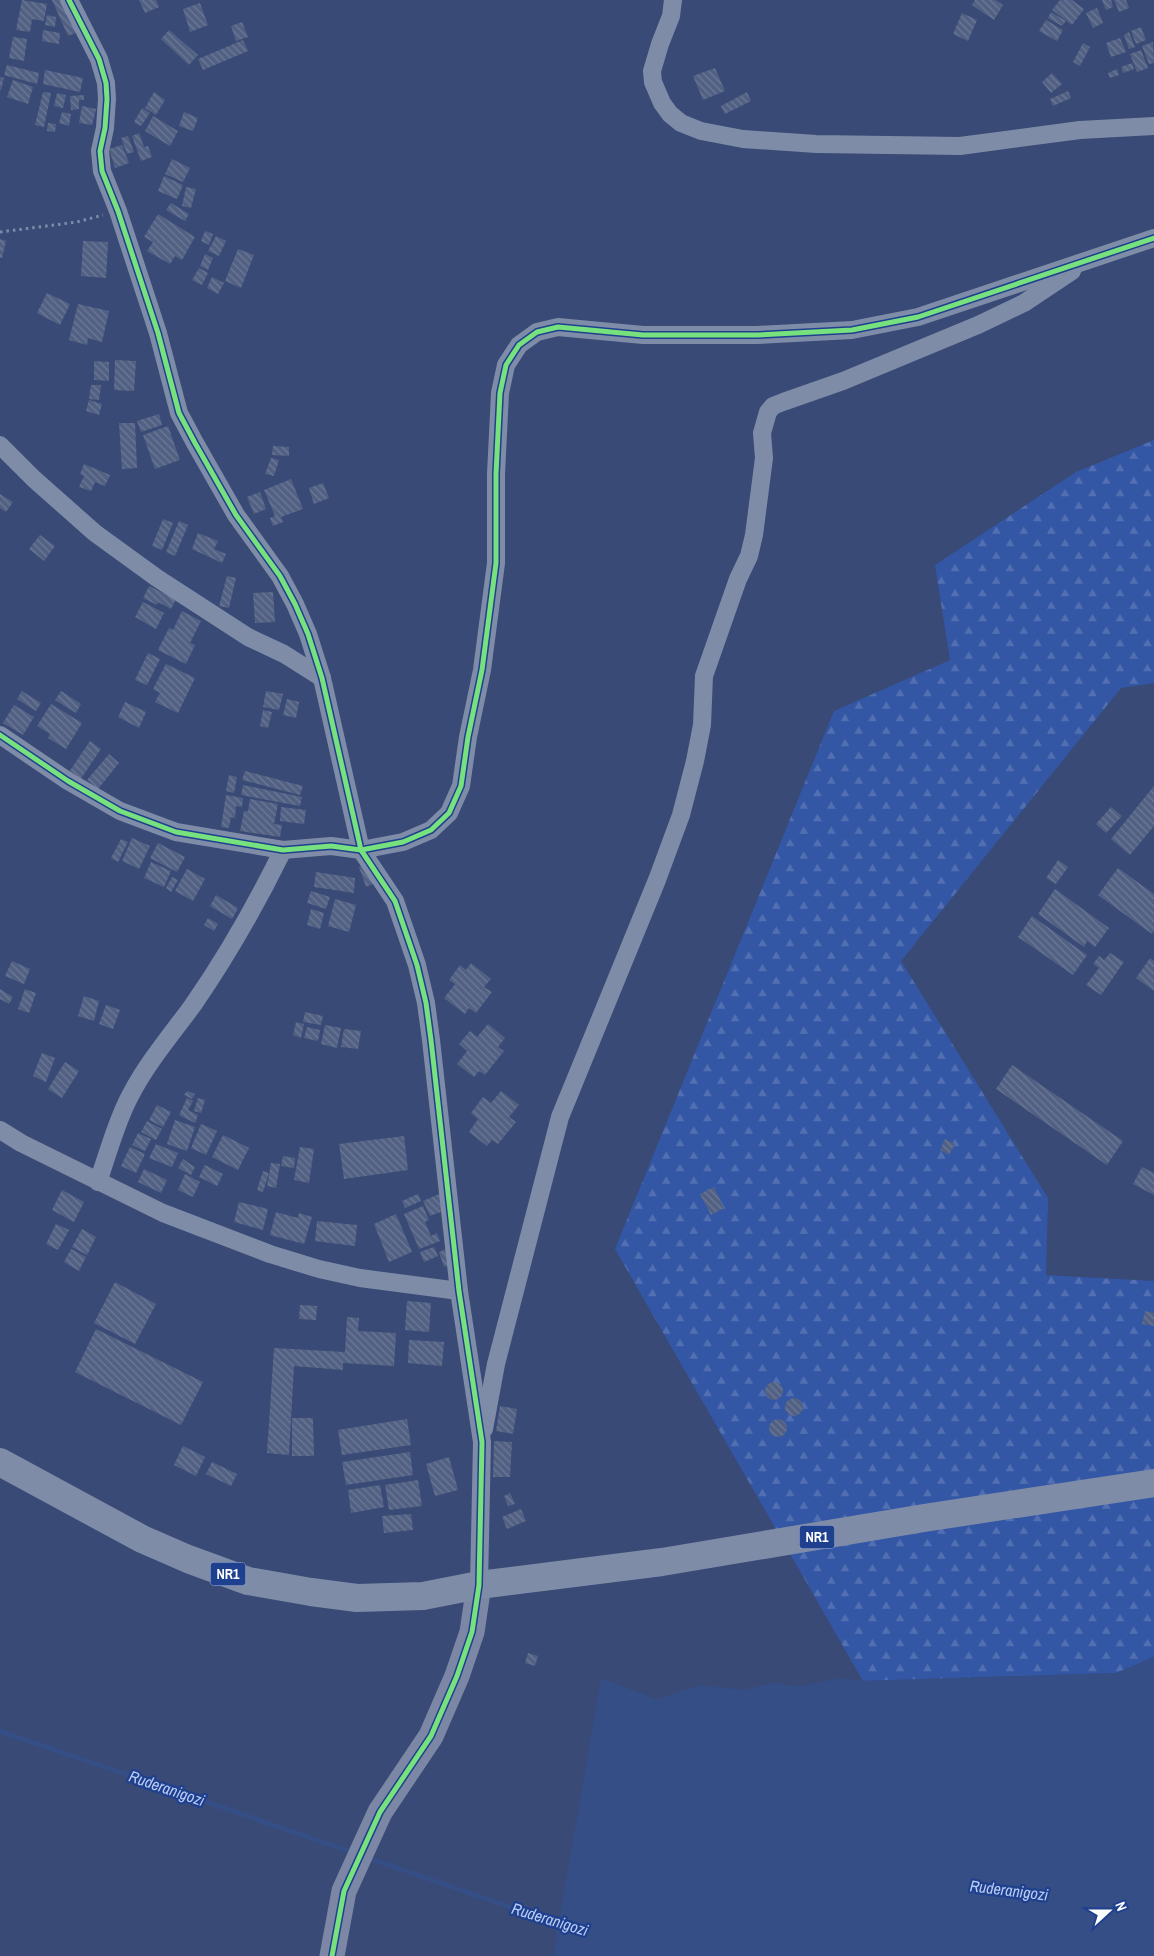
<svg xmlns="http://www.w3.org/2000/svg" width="1154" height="1956" font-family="'Archivo Narrow',sans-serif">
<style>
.forest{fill:url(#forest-firs)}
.water{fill:#364e86}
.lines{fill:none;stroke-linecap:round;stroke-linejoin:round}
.stream{stroke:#364e86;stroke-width:5}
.building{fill:url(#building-back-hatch)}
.path{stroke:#7f8ca8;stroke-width:3;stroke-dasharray:2.5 4;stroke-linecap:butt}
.street{stroke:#7f8ca8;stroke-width:18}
.secondary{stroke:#7c87a5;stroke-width:25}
.highway{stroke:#7f8ca8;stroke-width:28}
.cycleway-casing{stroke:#1f408e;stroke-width:8}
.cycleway{stroke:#77e17e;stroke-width:5}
.labels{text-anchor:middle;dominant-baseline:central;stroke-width:4.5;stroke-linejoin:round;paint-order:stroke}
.shield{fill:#1f408e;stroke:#bcc6dd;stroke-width:1}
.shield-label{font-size:14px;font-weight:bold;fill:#fff}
.water-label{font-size:16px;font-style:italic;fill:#b9ccf4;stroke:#1f408e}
</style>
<defs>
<pattern id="forest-firs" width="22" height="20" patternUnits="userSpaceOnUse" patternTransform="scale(1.25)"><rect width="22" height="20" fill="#3356a5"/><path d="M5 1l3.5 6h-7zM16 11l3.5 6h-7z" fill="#526fb2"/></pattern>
<pattern id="building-back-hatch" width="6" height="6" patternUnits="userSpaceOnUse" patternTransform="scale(1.25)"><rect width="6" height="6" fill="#526183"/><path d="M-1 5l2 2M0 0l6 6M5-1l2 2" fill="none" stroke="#6c7996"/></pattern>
</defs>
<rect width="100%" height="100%" fill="#384a75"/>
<!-- forest -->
<path class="forest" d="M 1154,440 L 1154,683 L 1121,688 L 901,961 L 1048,1198 L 1046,1275 L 1154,1281 L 1154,1657 L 1116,1673 L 863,1681 L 615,1249 L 834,711 L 950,660 L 935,565 L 1076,472 Z"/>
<!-- water -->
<path class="water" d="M 1154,1657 L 1154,1956 L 553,1956 L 601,1678 L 656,1699 L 700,1685 L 742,1690 L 778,1682 L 791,1686 L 802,1686 L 840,1678 L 863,1681 L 1116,1673 Z"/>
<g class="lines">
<!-- stream -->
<g class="stream">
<path d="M 0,1731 L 355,1853"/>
<path d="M 368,1858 L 563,1925"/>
</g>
</g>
<!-- building -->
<g class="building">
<path d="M 22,0 L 47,4 L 44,21 L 32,19 L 30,32 L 16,30 Z"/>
<path d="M 52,0 L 64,0 L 78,32 L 68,36 Z"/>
<path d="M 139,0 L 156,0 L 159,7 L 145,13 Z"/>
<path d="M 975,0 L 995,0 L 1003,5 L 994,20 L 972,5 Z"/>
<path d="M 1060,0 L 1072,0 L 1084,9 L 1072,25 L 1052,10 Z"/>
<path d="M 1102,0 L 1111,0 L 1113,7 L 1106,10 Z"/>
<path d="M 1114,0 L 1126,0 L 1129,8 L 1119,12 Z"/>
<path d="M 200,3 L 208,25 L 190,32 L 183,9 Z"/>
<path d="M 1097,8 L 1103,23 L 1093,28 L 1086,13 Z"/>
<path d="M 1051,12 L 1066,21 L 1062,26 L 1048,18 Z"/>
<path d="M 962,13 L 977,20 L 968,41 L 953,34 Z"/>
<path d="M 47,15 L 56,17 L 55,27 L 45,25 Z"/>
<path d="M 1046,20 L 1063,30 L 1057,41 L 1039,31 Z"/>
<path d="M 242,22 L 248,37 L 236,41 L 231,26 Z"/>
<path d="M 1141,27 L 1146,40 L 1136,44 L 1131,31 Z"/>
<path d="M 43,30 L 60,33 L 59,44 L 42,41 Z"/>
<path d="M 169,30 L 198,55 L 189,65 L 161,39 Z"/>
<path d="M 1129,32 L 1135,47 L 1129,49 L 1124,35 Z"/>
<path d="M 13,37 L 27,39 L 24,61 L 9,58 Z"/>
<path d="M 1120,38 L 1126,52 L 1111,57 L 1106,43 Z"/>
<path d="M 243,40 L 248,51 L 203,70 L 198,59 Z"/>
<path d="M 1153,42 L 1154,63 L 1149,64 L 1142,46 Z"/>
<path d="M 1083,43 L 1090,47 L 1080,66 L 1073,62 Z"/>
<path d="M 1141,50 L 1148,68 L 1137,72 L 1130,54 Z"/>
<path d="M 1132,63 L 1134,69 L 1123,73 L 1121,67 Z"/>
<path d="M 7,65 L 39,73 L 37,84 L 4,75 Z"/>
<path d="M 715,68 L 725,91 L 703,100 L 693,76 Z"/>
<path d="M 1117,69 L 1119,75 L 1110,78 L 1108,73 Z"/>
<path d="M 45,70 L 83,78 L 80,92 L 43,84 Z"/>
<path d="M 1052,73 L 1062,84 L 1051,93 L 1042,82 Z"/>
<path d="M 0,77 L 4,78 L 1,90 L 0,90 Z"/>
<path d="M 13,80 L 33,87 L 28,104 L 7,97 Z"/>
<path d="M 1068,91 L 1071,98 L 1053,106 L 1050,99 Z"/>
<path d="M 43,92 L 51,93 L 44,127 L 35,125 Z"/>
<path d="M 154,92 L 165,100 L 156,115 L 145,108 Z"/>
<path d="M 747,92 L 751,101 L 725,114 L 721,106 Z"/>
<path d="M 57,93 L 66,95 L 63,108 L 54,106 Z"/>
<path d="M 84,95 L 84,100 L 79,100 L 79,109 L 71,110 L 70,96 Z"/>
<path d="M 82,106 L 96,109 L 92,125 L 79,123 Z"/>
<path d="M 142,108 L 150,113 L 141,126 L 134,122 Z"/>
<path d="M 62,112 L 71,114 L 69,126 L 59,123 Z"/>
<path d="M 184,112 L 198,118 L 193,131 L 179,126 Z"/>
<path d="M 153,116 L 178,131 L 170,146 L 145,131 Z"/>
<path d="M 48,123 L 56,124 L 55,132 L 47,131 Z"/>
<path d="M 139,133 L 144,147 L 148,146 L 152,157 L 141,161 L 132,136 Z"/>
<path d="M 128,136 L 134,152 L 127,154 L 121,138 Z"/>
<path d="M 122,145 L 129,163 L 115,168 L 109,149 Z"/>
<path d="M 172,159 L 190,168 L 183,182 L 165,174 Z"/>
<path d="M 164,176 L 183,185 L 177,199 L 158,191 Z"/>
<path d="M 186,187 L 196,189 L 191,208 L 182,206 Z"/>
<path d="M 171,203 L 189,214 L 185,221 L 166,210 Z"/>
<path d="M 158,214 L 195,237 L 182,260 L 175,256 L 170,264 L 147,251 L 153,242 L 144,237 Z"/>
<path d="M 205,231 L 213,234 L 209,245 L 201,241 Z"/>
<path d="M 216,236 L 226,241 L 219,256 L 208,251 Z"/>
<path d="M 0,239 L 6,241 L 2,258 L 0,258 Z"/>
<path d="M 83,241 L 108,242 L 106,278 L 81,276 Z"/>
<path d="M 238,249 L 254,255 L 241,288 L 225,281 Z"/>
<path d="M 205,254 L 213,258 L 208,270 L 200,266 Z"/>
<path d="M 199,268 L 208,273 L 202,285 L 192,280 Z"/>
<path d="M 212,277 L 224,283 L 218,294 L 207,288 Z"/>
<path d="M 47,293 L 70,304 L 60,325 L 37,313 Z"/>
<path d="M 78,304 L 109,311 L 102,342 L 88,338 L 87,345 L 69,340 Z"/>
<path d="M 115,360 L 136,361 L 134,391 L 114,390 Z"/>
<path d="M 94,361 L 109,362 L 109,381 L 94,380 Z"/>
<path d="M 91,385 L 101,385 L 99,400 L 89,399 Z"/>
<path d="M 89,400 L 102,404 L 99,415 L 86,411 Z"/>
<path d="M 159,414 L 162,425 L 141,432 L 137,421 Z"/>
<path d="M 119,423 L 135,423 L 137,468 L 122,469 Z"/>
<path d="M 168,426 L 180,460 L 155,469 L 143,435 Z"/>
<path d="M 273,446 L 289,447 L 289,456 L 272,455 Z"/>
<path d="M 271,458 L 279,460 L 274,476 L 265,474 Z"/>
<path d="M 84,464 L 110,475 L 105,486 L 95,482 L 91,491 L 79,487 L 84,476 L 80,474 Z"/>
<path d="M 291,479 L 303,509 L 281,517 L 283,522 L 273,526 L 270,518 L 275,516 L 264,490 Z"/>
<path d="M 323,483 L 329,498 L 314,504 L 309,488 Z"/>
<path d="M 260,492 L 266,509 L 254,514 L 247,497 Z"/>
<path d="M 0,494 L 13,502 L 6,512 L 0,508 Z"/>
<path d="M 163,519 L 173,523 L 162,550 L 152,546 Z"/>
<path d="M 179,521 L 188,525 L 175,556 L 166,552 Z"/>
<path d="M 198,533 L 218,541 L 214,549 L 226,554 L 222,563 L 192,549 Z"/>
<path d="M 40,535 L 55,546 L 44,561 L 29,549 Z"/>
<path d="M 227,576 L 236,578 L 229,608 L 219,606 Z"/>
<path d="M 149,586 L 176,599 L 171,609 L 158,602 L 157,605 L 143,598 Z"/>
<path d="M 273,592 L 275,622 L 255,623 L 253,593 Z"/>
<path d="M 143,602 L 164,613 L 156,629 L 135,617 Z"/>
<path d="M 182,611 L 201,621 L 190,643 L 195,645 L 186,664 L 158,650 L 169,628 L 173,630 Z"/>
<path d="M 148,653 L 160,659 L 147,685 L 135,680 Z"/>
<path d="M 166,664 L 195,678 L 178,713 L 155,702 L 160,693 L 153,689 Z"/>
<path d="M 22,691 L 41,703 L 36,711 L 17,699 Z"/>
<path d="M 61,691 L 81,704 L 76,713 L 55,700 Z"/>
<path d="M 266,691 L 283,694 L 279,710 L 263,707 Z"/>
<path d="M 287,699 L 299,702 L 296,718 L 283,715 Z"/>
<path d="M 125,702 L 146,712 L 139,728 L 118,717 Z"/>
<path d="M 51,704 L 82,723 L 66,749 L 48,738 L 50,734 L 37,726 Z"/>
<path d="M 14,705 L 34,717 L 23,735 L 3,723 Z"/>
<path d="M 263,710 L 272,712 L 268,728 L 260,726 Z"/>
<path d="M 90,741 L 101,749 L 80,780 L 69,772 Z"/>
<path d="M 109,754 L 119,763 L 98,789 L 87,780 Z"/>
<path d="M 245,771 L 303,786 L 300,795 L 242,780 Z"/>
<path d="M 229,775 L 237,777 L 234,793 L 226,791 Z"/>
<path d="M 243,785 L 302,797 L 300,806 L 241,795 Z"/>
<path d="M 1154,786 L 1154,826 L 1130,855 L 1111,839 Z"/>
<path d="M 226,795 L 243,798 L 242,807 L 236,806 L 235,818 L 231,817 L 229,828 L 221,827 Z"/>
<path d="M 250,799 L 278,804 L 274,824 L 282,825 L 280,837 L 240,831 L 244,811 L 248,811 Z"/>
<path d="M 281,807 L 306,810 L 304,824 L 280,821 Z"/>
<path d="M 1111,807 L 1122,816 L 1106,833 L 1096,824 Z"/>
<path d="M 132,838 L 150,846 L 139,869 L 122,861 Z"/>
<path d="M 121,839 L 128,842 L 118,862 L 111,858 Z"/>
<path d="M 158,843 L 185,857 L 177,872 L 150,858 Z"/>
<path d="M 1058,860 L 1068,867 L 1056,884 L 1046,878 Z"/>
<path d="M 151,862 L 171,871 L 164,887 L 144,878 Z"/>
<path d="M 368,864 L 375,883 L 366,887 L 359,867 Z"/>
<path d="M 1118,868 L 1154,894 L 1154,931 L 1152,934 L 1098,895 Z"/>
<path d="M 187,869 L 205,879 L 193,901 L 175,891 Z"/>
<path d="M 316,872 L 355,878 L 354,893 L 314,887 Z"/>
<path d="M 172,877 L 178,880 L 171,892 L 166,888 Z"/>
<path d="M 1055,889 L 1109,928 L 1095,947 L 1087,941 L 1084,947 L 1038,914 Z"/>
<path d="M 311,891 L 330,897 L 326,909 L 307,903 Z"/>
<path d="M 216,895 L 238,908 L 232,919 L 210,906 Z"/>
<path d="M 335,899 L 356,905 L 349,932 L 328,926 Z"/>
<path d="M 311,909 L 324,913 L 320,929 L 307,925 Z"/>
<path d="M 1032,916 L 1087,955 L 1073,975 L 1018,937 Z"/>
<path d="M 208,918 L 218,924 L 214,931 L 204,925 Z"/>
<path d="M 1110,953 L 1124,962 L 1101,995 L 1086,985 L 1099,968 L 1093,964 L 1099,956 L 1104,960 Z"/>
<path d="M 1150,958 L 1154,961 L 1154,991 L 1136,978 Z"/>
<path d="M 12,961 L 30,969 L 24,984 L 5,976 Z"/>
<path d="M 471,963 L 491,979 L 484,987 L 492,992 L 476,1013 L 469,1008 L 465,1014 L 444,998 L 455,984 L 449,980 L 460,965 L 466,970 Z"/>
<path d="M 0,989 L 13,997 L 9,1004 L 0,999 Z"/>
<path d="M 25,989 L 36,993 L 29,1013 L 18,1009 Z"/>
<path d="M 84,996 L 99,1001 L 94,1021 L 78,1016 Z"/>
<path d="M 106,1005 L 120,1010 L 113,1029 L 99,1024 Z"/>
<path d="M 305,1012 L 323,1016 L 321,1025 L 303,1022 Z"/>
<path d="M 296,1022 L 304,1024 L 301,1038 L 293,1035 Z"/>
<path d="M 488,1024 L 505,1038 L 498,1047 L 504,1051 L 485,1075 L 479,1071 L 474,1077 L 457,1064 L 467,1051 L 459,1044 L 470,1031 L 477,1037 Z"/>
<path d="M 325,1025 L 341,1028 L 337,1048 L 321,1044 Z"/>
<path d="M 307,1027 L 320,1030 L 318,1041 L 304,1038 Z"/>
<path d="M 344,1029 L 361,1031 L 358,1049 L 341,1047 Z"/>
<path d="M 42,1053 L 55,1058 L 46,1082 L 33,1076 Z"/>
<path d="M 65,1062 L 79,1071 L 62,1098 L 48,1089 Z"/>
<path d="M 1012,1065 L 1123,1141 L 1107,1165 L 996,1089 Z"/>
<path d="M 187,1091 L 195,1094 L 192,1099 L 184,1095 Z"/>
<path d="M 501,1091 L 519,1105 L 509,1117 L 516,1122 L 498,1144 L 492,1140 L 487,1146 L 469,1132 L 478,1119 L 471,1113 L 483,1097 L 491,1103 Z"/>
<path d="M 187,1098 L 193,1101 L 188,1110 L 198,1115 L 195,1123 L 179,1115 Z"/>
<path d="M 198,1098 L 205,1100 L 201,1113 L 194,1111 Z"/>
<path d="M 157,1105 L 171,1112 L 163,1127 L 149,1120 Z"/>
<path d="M 175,1120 L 195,1127 L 187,1151 L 167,1144 Z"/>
<path d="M 147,1121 L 162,1129 L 156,1140 L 141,1132 Z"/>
<path d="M 201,1124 L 217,1131 L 206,1155 L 191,1148 Z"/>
<path d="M 138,1133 L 151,1139 L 145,1151 L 132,1145 Z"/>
<path d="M 223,1135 L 249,1148 L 238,1170 L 212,1157 Z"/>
<path d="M 404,1136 L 408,1170 L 344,1179 L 339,1144 Z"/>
<path d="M 945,1139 L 955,1144 L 949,1155 L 940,1150 Z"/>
<path d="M 156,1144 L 178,1153 L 172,1167 L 149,1158 Z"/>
<path d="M 130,1147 L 145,1154 L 136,1173 L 121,1166 Z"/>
<path d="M 300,1147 L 314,1149 L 309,1183 L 294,1180 Z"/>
<path d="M 283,1156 L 295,1158 L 294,1168 L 281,1166 Z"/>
<path d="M 183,1159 L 195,1167 L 191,1175 L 178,1168 Z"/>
<path d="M 271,1163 L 280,1164 L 276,1188 L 267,1186 Z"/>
<path d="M 205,1165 L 223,1174 L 217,1186 L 199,1177 Z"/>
<path d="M 1142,1167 L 1154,1173 L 1154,1195 L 1133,1184 Z"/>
<path d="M 144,1169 L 167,1180 L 161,1193 L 138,1182 Z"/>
<path d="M 263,1171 L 269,1173 L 263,1192 L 257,1190 Z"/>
<path d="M 185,1174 L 200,1182 L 193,1197 L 178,1190 Z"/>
<path d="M 714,1187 L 724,1208 L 711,1215 L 700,1194 Z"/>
<path d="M 62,1190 L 84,1202 L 74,1222 L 52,1210 Z"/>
<path d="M 418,1194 L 421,1201 L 405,1208 L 402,1201 Z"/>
<path d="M 439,1194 L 446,1210 L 430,1216 L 423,1201 Z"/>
<path d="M 239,1202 L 268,1209 L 263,1230 L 234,1222 Z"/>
<path d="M 423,1206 L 429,1220 L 425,1222 L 431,1236 L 437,1233 L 440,1241 L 419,1249 L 404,1214 Z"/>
<path d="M 276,1212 L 298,1218 L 299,1213 L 312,1217 L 304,1244 L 270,1235 Z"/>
<path d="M 396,1214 L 412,1252 L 389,1262 L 374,1224 Z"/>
<path d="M 317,1221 L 357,1225 L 355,1246 L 315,1241 Z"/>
<path d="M 56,1224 L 69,1230 L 58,1250 L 46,1244 Z"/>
<path d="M 82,1229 L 96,1237 L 87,1255 L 72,1247 Z"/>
<path d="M 434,1247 L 438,1256 L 424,1262 L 420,1252 Z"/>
<path d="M 71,1249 L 86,1257 L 79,1271 L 64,1262 Z"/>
<path d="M 446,1249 L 452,1264 L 444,1267 L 439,1252 Z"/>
<path d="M 115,1282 L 156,1304 L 135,1344 L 94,1323 Z"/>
<path d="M 407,1301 L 431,1303 L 429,1332 L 405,1330 Z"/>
<path d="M 300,1305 L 317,1306 L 316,1320 L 299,1319 Z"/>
<path d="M 1145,1311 L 1154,1313 L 1154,1326 L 1142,1324 Z"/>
<path d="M 347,1317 L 359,1318 L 358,1331 L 396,1333 L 394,1366 L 343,1363 L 343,1370 L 294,1366 L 289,1455 L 267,1453 L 274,1348 L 345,1352 Z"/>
<path d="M 96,1329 L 203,1382 L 181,1425 L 75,1372 Z"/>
<path d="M 409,1340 L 444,1342 L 442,1366 L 408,1363 Z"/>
<circle cx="774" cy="1391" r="9"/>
<circle cx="794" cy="1407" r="9"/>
<path d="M 500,1406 L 517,1409 L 513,1434 L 496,1431 Z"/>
<path d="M 292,1418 L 313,1418 L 314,1456 L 292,1456 Z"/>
<circle cx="778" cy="1428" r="9"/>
<path d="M 407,1419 L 411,1445 L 342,1455 L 338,1430 Z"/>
<path d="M 494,1441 L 512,1442 L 510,1477 L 493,1477 Z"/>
<path d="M 183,1446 L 205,1457 L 196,1476 L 174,1465 Z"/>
<path d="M 410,1452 L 413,1475 L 346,1485 L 342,1462 Z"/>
<path d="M 449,1457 L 458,1490 L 435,1496 L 426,1464 Z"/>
<path d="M 212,1462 L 237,1474 L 231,1486 L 206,1474 Z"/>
<path d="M 418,1480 L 422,1506 L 389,1510 L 385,1485 Z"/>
<path d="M 380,1485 L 384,1507 L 351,1513 L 348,1490 Z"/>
<path d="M 510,1493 L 515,1504 L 508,1506 L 504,1496 Z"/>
<path d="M 521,1509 L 526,1521 L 507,1529 L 502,1517 Z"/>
<path d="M 411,1514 L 413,1530 L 384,1533 L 382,1516 Z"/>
<path d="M 528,1653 L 538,1656 L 535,1666 L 525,1663 Z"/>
</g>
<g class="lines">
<!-- path -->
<path class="path" d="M 0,232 L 77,222 L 103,215"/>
<!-- street -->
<g class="street">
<path d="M 69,0 L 99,59 L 106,83 L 107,99 L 105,128 L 100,151 L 102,171 L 118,211 L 158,333 L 179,413 L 195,443 L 236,515 L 280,576 L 295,604 L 308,634 L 322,678 L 361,850 L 395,901 L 417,965 L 426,1003 L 431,1040 L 459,1291 L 482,1442 L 479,1585"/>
<path d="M 673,0 L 671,16 L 660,44 L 652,71 L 653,82 L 662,103 L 670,114 L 681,123 L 701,131 L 743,139 L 816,144 L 960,146 L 1080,130 L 1154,126"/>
<path d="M 0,445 L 34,479 L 95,533 L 157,578 L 248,637 L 284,654 L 322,678"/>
<path d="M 0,735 L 68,781 L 120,811 L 176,832 L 283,850 L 331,846 L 361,850 L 403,842 L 431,830 L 449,813 L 461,786 L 468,737 L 482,670 L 496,563 L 496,474 L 500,393 L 506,365 L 519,345 L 537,332 L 558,327 L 643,335 L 757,335 L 852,330 L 918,317 L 1154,238"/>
<path d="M 0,1130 L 21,1143 L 163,1213 L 270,1254 L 319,1269 L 360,1278 L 459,1291"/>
<path d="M 98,1182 C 108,1154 116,1122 130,1096 C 147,1063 171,1035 193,1005 C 227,956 257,903 283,850"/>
<path d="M 484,1429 L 496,1364 L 560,1117 L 657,880 L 681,815 L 695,761 L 702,725 L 704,676 L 738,579 L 749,556 L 754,535 L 764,458 L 762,433 L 768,412 L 773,406 L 783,402 L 843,381 L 978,325 L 1024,303 L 1072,271"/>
</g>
<!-- secondary -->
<path class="secondary" d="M 332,1956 L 344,1891 L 380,1812 L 431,1736 L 457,1676 L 472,1632 L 479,1585"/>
<!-- highway -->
<path class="highway" d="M 0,1462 L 142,1539 L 188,1559 L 248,1581 L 311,1592 L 357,1598 L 423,1596 L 479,1585 L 662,1562 L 924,1518 L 1154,1483"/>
<!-- cycleway casing -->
<g class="cycleway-casing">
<g id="cycleway">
<path d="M 69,0 L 99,59 L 106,83 L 107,99 L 105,128 L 100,151 L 102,171 L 118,211 L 158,333 L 179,413 L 195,443 L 236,515 L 280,576 L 295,604 L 308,634 L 322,678 L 361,850 L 395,901 L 417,965 L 426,1003 L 431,1040 L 459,1291 L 482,1442 L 479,1585 L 472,1632 L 457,1676 L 431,1736 L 380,1812 L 344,1891 L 332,1956"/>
<path d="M 0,735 L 68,781 L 120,811 L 176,832 L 283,850 L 331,846 L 361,850 L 403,842 L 431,830 L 449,813 L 461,786 L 468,737 L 482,670 L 496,563 L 496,474 L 500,393 L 506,365 L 519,345 L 537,332 L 558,327 L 643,335 L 757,335 L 852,330 L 918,317 L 1154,238"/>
</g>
</g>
<!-- cycleway -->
<use href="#cycleway" class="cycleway"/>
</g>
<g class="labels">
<!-- shield labels -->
<g class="shield">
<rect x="799.5" y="1525.5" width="35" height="23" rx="4"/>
<rect x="210.5" y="1562.5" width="35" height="23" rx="4"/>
</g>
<g class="shield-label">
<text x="817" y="1537">NR1</text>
<text x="228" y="1574">NR1</text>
</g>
<!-- water labels -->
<g class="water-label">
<text transform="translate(167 1788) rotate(19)">Ruderanigozi</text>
<text transform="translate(1009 1890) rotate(7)">Ruderanigozi</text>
<text transform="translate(550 1919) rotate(17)">Ruderanigozi</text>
</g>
</g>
<!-- north arrow -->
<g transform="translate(1109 1911) rotate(69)" stroke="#1f408e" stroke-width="4" paint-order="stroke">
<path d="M0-4L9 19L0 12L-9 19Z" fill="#ffffff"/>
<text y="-8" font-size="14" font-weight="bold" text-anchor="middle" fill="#ffffff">N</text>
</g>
</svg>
